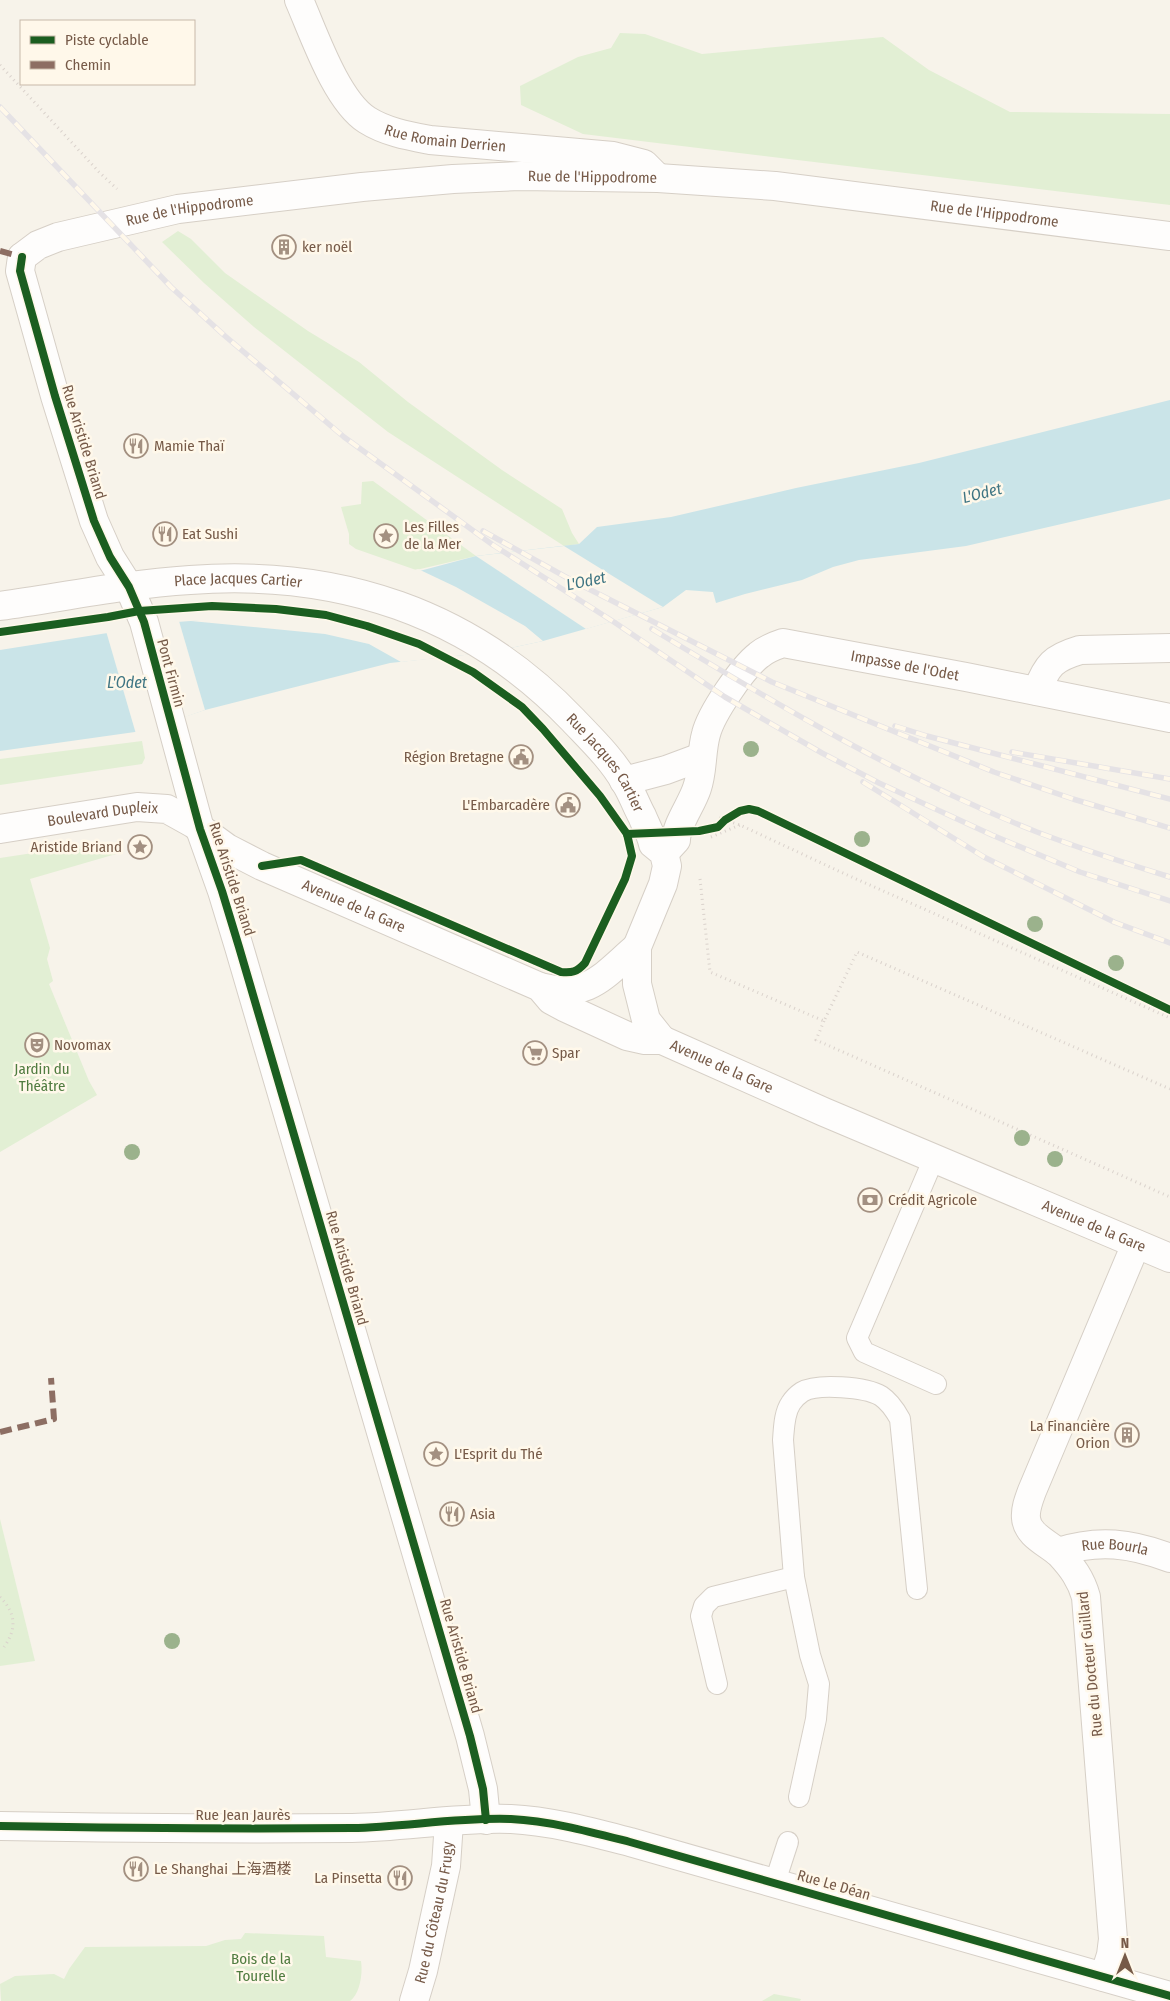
<svg xmlns="http://www.w3.org/2000/svg" width="1170" height="2001" font-family="'Fira Sans Condensed','Noto Sans SC',sans-serif">
<style>
.green{fill:#e2efd4}
.water{fill:#cae4e8}
.pier{fill:#f7f3ea}
.lines{fill:none;stroke-linecap:round;stroke-linejoin:round}
.service-casing{stroke:#d6cfc6;stroke-width:22}
.minor-casing{stroke:#d6cfc6;stroke-width:30}
.tertiary-casing{stroke:#d6cfc6;stroke-width:30}
.secondary-casing{stroke:#d6cfc6;stroke-width:30}
.path{stroke:#dad2cc;stroke-width:3;stroke-dasharray:1 4;stroke-linecap:butt}
.service{stroke:#fefdfc;stroke-width:20}
.minor{stroke:#fefdfc;stroke-width:28}
.tertiary{stroke:#fefdfc;stroke-width:28}
.secondary{stroke:#fefdfc;stroke-width:28}
.rail-casing{stroke:#e5e2e5;stroke-width:5.5}
.rail{stroke:#fff8ea;stroke-width:4;stroke-dasharray:11;stroke-linecap:butt}
.quiet{stroke:#8d6e63;stroke-width:6;stroke-dasharray:12 6;stroke-linecap:butt}
.cycleway-casing{stroke:#fff8ea;stroke-width:11}
.cycleway{stroke:#1b5e20;stroke-width:8}
.tree{fill:#9bb28c}
.labels{text-anchor:middle;dominant-baseline:central;stroke-width:5;stroke-linejoin:round;paint-order:stroke}
.street-label{font-size:15px;fill:#765a48;stroke:#fff8ea}
.poi-label{font-size:15px;fill:#765a48;stroke:#fff8ea;text-anchor:start}
.park-label{font-size:15px;fill:#507c40;stroke:#fff8ea}
.water-label{font-size:16px;font-style:italic;fill:#3f7583;stroke:#fff8ea}
</style>
<rect width="100%" height="100%" fill="#f7f3ea"/>
<!-- green -->
<g class="green">
<path d="M 620,33 L 645,34 L 702,54 L 883,37 L 929,70 L 1010,112 L 1170,114 L 1170,205 L 583,134 L 521,105 L 520,86 L 578,57 L 611,48 Z"/>
<path d="M 178,231 L 191,239 L 225,273 L 308,331 L 359,362 L 408,402 L 502,470 L 562,509 L 572,533 L 579,544 L 564,546 L 388,432 L 254,327 L 204,283 L 162,242 Z"/>
<path d="M 373,481 L 476,556 L 416,570 L 356,549 L 349,544 L 349,534 L 341,507 L 361,504 L 362,482 Z"/>
<path d="M 142,741 L 145,758 L 142,764 L 0,785 L 0,759 Z"/>
<path d="M 92,844 L 116,854 L 30,879 L 50,948 L 47,959 L 53,981 L 49,984 L 89,1081 L 97,1095 L 0,1152 L 0,858 Z"/>
<path d="M 0,1519 L 35,1661 L 0,1666 Z"/>
<path d="M 245,1933 L 324,1936 L 326,1957 L 361,1961 C 363,1973 360,1994 350,2001 L 1,2001 L 0,1984 L 15,1976 L 54,1974 L 64,1979 L 69,1969 L 85,1947 L 206,1946 L 225,1940 L 241,1939 Z"/>
<path d="M 774,1994 L 801,1999 L 800,2001 L 762,2001 Z"/>
</g>
<!-- water -->
<path class="water" d="M 1170,400 L 1170,499 L 966,546 L 859,560 L 833,567 L 802,580 L 745,594 L 716,603 L 713,592 L 686,590 L 663,607 L 543,641 L 492,652 L 390,663 L 205,710 L 142,731 L 0,751 L 0,650 L 177,622 L 246,617 L 476,556 L 579,544 L 597,527 L 671,517 L 796,488 L 919,463 Z"/>
<!-- pier -->
<g class="pier">
<path d="M 564,546 L 663,607 L 586,629 L 476,556 Z"/>
<path d="M 418,569 L 456,587 L 525,626 L 543,641 L 492,652 L 401,662 L 369,644 L 325,634 L 191,621 L 246,614 Z"/>
<path d="M 179,621 L 205,710 L 136,734 L 106,631 Z"/>
</g>
<g class="lines">
<!-- service casing -->
<g class="service-casing">
<g id="service">
<path d="M 934,1158 L 857,1338 L 864,1352 L 936,1384"/>
<path d="M 717,1684 L 701,1616 L 704,1606 L 713,1597 L 794,1577"/>
<path d="M 799,1797 L 816,1719 L 819,1684 L 810,1655 L 794,1577 L 783,1440 C 784,1428 784,1413 791,1403 C 793,1400 799,1394 802,1392 C 817,1383 866,1387 881,1396 C 890,1402 895,1410 900,1419 L 917,1589"/>
<path d="M 775,1882 L 788,1842"/>
</g>
</g>
<!-- minor casing -->
<g class="minor-casing">
<g id="minor">
<path id="s1" d="M 299,0 C 314,34 336,100 367,120 C 386,132 409,136 430,140 L 613,156 L 644,164 L 655,175"/>
<path d="M 22,257 L 20,271 L 55,396 L 94,521 L 110,557 L 129,587 L 144,622 L 200,829 L 222,891 L 239,947 L 470,1736 L 483,1789 L 486,1820"/>
<path id="s2" d="M 22,257 L 38,245 L 58,237 L 178,209 L 362,187 L 453,179 L 520,176 L 658,178 L 775,186 L 1170,236"/>
<path d="M 1037,691 C 1047,665 1053,658 1080,650 L 1170,648"/>
<path d="M 624,781 L 666,770 L 701,757"/>
<path id="s3" d="M 664,853 L 676,840 C 676,825 692,804 697,788 C 703,771 701,752 706,734 C 711,714 742,668 759,655 C 766,649 774,646 783,643 L 966,677 L 1170,718"/>
<path id="s4" d="M 1058,1552 C 1098,1539 1131,1543 1170,1558"/>
<path d="M 1104,1977 L 1111,1955 L 1113,1939 L 1086,1597 C 1081,1579 1072,1567 1060,1554 C 1048,1543 1027,1535 1026,1518 C 1025,1509 1029,1499 1032,1491 L 1136,1244"/>
<path id="s5" d="M 414,2001 L 423,1971 L 446,1866 L 449,1822"/>
</g>
</g>
<!-- tertiary casing -->
<g class="tertiary-casing">
<g id="tertiary">
<path d="M 540,987 C 589,999 603,976 637,947"/>
<path d="M 0,1826 C 117,1828 235,1829 352,1828 C 405,1827 458,1817 511,1819 C 551,1821 591,1832 630,1842 L 1170,1996"/>
</g>
</g>
<!-- secondary casing -->
<g class="secondary-casing">
<g id="secondary">
<path id="s6" d="M 0,606 C 63,597 127,584 190,580 C 338,569 470,612 573,720 C 591,739 612,759 625,782 C 632,793 636,805 642,816 C 646,826 651,834 653,844 L 664,853 L 667,866 L 663,884 L 637,947 L 637,984 L 646,1020 L 662,1040"/>
<path id="s7" d="M 0,829 L 137,807 L 167,809 L 194,824 L 227,848 L 262,866 L 540,987 L 551,1000 L 564,1007 L 627,1036 L 645,1040 L 662,1040 L 824,1112 L 1170,1258"/>
</g>
</g>
<!-- path -->
<g class="path">
<path d="M 0,65 L 99,172 L 117,189"/>
<path d="M 719,818 L 740,825 L 845,874 L 1170,1018"/>
<path d="M 711,837 L 740,825"/>
<path d="M 700,879 L 710,972 L 824,1021 L 857,952 L 1170,1089"/>
<path d="M 824,1021 L 816,1040 L 1170,1197"/>
<path d="M 0,1597 C 16,1613 17,1629 4,1647"/>
</g>
<!-- service -->
<use href="#service" class="service"/>
<!-- minor -->
<use href="#minor" class="minor"/>
<!-- tertiary -->
<use href="#tertiary" class="tertiary"/>
<!-- secondary -->
<use href="#secondary" class="secondary"/>
<!-- rail casing -->
<g class="rail-casing">
<g id="rail">
<path d="M 0,107 L 171,287 L 225,336 L 344,437 L 493,545 L 614,622 L 725,697 L 822,753 L 879,783 L 992,835 L 1080,872 L 1170,901"/>
<path d="M 483,531 L 573,581 L 772,682 L 994,772 L 1073,799 L 1170,828"/>
<path d="M 652,629 C 776,704 902,779 1037,832 C 1081,849 1125,863 1170,877"/>
<path d="M 895,726 L 927,736 L 1170,799"/>
<path d="M 1012,752 L 1170,779"/>
<path d="M 863,782 L 984,857 L 1114,922 L 1170,943"/>
</g>
</g>
<!-- rail -->
<use href="#rail" class="rail"/>
<!-- quiet -->
<g class="quiet">
<path d="M 0,251 L 22,257"/>
<path d="M 0,1432 L 54,1419 L 51,1378"/>
</g>
<!-- cycleway casing -->
<g class="cycleway-casing">
<g id="cycleway">
<path d="M 22,257 L 20,271 L 55,396 L 94,521 L 110,557 L 129,587 L 144,622 L 200,829 L 222,891 L 239,947 L 470,1736 L 483,1789 L 486,1820"/>
<path d="M 0,632 L 108,617 L 139,611 L 212,606 L 276,609 L 326,615 L 367,626 L 419,644 L 473,672 L 522,707 L 543,729 L 600,796 L 627,834 L 632,856 L 625,879 L 585,963 C 577,972 572,973 561,972 L 301,860 L 262,866"/>
<path d="M 627,834 L 699,831 L 718,827 L 725,820 L 740,811 L 749,809 L 758,811 L 1170,1010"/>
<path d="M 0,1826 C 117,1828 235,1829 352,1828 C 405,1827 458,1817 511,1819 C 551,1821 591,1832 630,1842 L 1170,1996"/>
</g>
</g>
<!-- cycleway -->
<use href="#cycleway" class="cycleway"/>
</g>
<!-- trees -->
<g class="tree">
<circle cx="751" cy="749" r="8"/>
<circle cx="862" cy="839" r="8"/>
<circle cx="1035" cy="924" r="8"/>
<circle cx="1116" cy="963" r="8"/>
<circle cx="1022" cy="1138" r="8"/>
<circle cx="132" cy="1152" r="8"/>
<circle cx="1055" cy="1159" r="8"/>
<circle cx="172" cy="1641" r="8"/>
</g>
<!-- icons -->
<defs>
<g id="building-ring" transform="scale(1.25)"><circle r="9.5" fill="#fff8ea" stroke="#a39081" stroke-width="1.5"/><path d="M-4-6H4V6H1V3H-1V6H-4ZM-2.5-4.3h1.7v1.8h-1.7ZM.8-4.3h1.7v1.8H.8ZM-2.5-1h1.7V.8h-1.7ZM.8-1h1.7V.8H.8Z" fill="#a39081"/></g>
<g id="restaurant-ring" transform="scale(1.25)"><circle r="9.5" fill="#fff8ea" stroke="#a39081" stroke-width="1.5"/><path d="M-5-6h1v4h1v-4h1v4h1v-4h1v5L-1.5 .5V6h-2V.5L-5-1ZM5-6V6H3V1.5H1.5Q1.5-4 5-6Z" fill="#a39081"/></g>
<g id="sight-ring" transform="scale(1.25)"><circle r="9.5" fill="#fff8ea" stroke="#a39081" stroke-width="1.5"/><path d="M0-6L1.8-2.2L6-1.7L2.9 1.2L3.7 5.4L0 3.3L-3.7 5.4L-2.9 1.2L-6-1.7L-1.8-2.2Z" fill="#a39081"/></g>
<g id="civic-ring" transform="scale(1.25)"><circle r="9.5" fill="#fff8ea" stroke="#a39081" stroke-width="1.5"/><path d="M-.6-6.5H3V-4.5H.6V-3L4-1V1h2V6H-6V1h2V-1L-.6-3ZM-1.2 2.5V6h2.4V2.5Z" fill="#a39081"/></g>
<g id="theatre-ring" transform="scale(1.25)"><circle r="9.5" fill="#fff8ea" stroke="#a39081" stroke-width="1.5"/><path d="M-5-5.5Q0-4 5-5.5V0Q5 5 0 6Q-5 5-5 0ZM-3.3-2.5H-1v1.5H-3.3ZM1-2.5H3.3v1.5H1ZM-2.8 1Q0 5.5 2.8 1Z" fill="#a39081"/></g>
<g id="supermarket-ring" transform="scale(1.25)"><circle r="9.5" fill="#fff8ea" stroke="#a39081" stroke-width="1.5"/><path d="M-6-5.5h2.5l.6 2H6L4.5 2H-2.5L-4.4-4H-6ZM-1.5 3.2a1.3 1.3 0 1 0 .1 0ZM3 3.2a1.3 1.3 0 1 0 .1 0Z" fill="#a39081"/></g>
<g id="bank-ring" transform="scale(1.25)"><circle r="9.5" fill="#fff8ea" stroke="#a39081" stroke-width="1.5"/><path d="M-6-4H6V4H-6ZM0-2.3a2.3 2.3 0 1 0 0 4.6a2.3 2.3 0 1 0 0-4.6Z" fill="#a39081"/></g>
</defs>
<g fill-rule="evenodd">
<use href="#building-ring" x="284" y="247"/>
<use href="#restaurant-ring" x="136" y="446"/>
<use href="#restaurant-ring" x="165" y="534"/>
<use href="#sight-ring" x="386" y="536"/>
<use href="#civic-ring" x="521" y="757"/>
<use href="#civic-ring" x="568" y="805"/>
<use href="#sight-ring" x="140" y="847"/>
<use href="#theatre-ring" x="37" y="1045"/>
<use href="#supermarket-ring" x="535" y="1053"/>
<use href="#bank-ring" x="870" y="1200"/>
<use href="#building-ring" x="1127" y="1435"/>
<use href="#sight-ring" x="436" y="1454"/>
<use href="#restaurant-ring" x="452" y="1514"/>
<use href="#restaurant-ring" x="136" y="1869"/>
<use href="#restaurant-ring" x="400" y="1878"/>
</g>
<g class="labels">
<!-- street labels -->
<g class="street-label">
<text stroke="none"><textPath href="#s1" startOffset="221">Rue Romain Derrien</textPath></text>
<text stroke="none"><textPath href="#s2" startOffset="581">Rue de l'Hippodrome</textPath></text>
<text stroke="none"><textPath href="#s2" startOffset="176">Rue de l'Hippodrome</textPath></text>
<text stroke="none"><textPath href="#s2" startOffset="985">Rue de l'Hippodrome</textPath></text>
<text transform="translate(84 442) rotate(73)">Rue Aristide Briand</text>
<text stroke="none"><textPath href="#s6" startOffset="240">Place Jacques Cartier</textPath></text>
<text stroke="none"><textPath href="#s3" startOffset="376">Impasse de l'Odet</textPath></text>
<text transform="translate(171 673) rotate(75)">Pont Firmin</text>
<text stroke="none"><textPath href="#s6" startOffset="668">Rue Jacques Cartier</textPath></text>
<text stroke="none"><textPath href="#s7" startOffset="104">Boulevard Dupleix</textPath></text>
<text transform="translate(232 879) rotate(72)">Rue Aristide Briand</text>
<text stroke="none"><textPath href="#s7" startOffset="380">Avenue de la Gare</textPath></text>
<text stroke="none"><textPath href="#s7" startOffset="785">Avenue de la Gare</textPath></text>
<text stroke="none"><textPath href="#s7" startOffset="1190">Avenue de la Gare</textPath></text>
<text transform="translate(347 1268) rotate(74)">Rue Aristide Briand</text>
<text stroke="none"><textPath href="#s4" startOffset="58">Rue Bourla</textPath></text>
<text transform="translate(461 1656) rotate(74)">Rue Aristide Briand</text>
<text transform="translate(1090 1664) rotate(-96)">Rue du Docteur Guillard</text>
<text x="243" y="1815">Rue Jean Jaurès</text>
<text transform="translate(834 1885) rotate(16)">Rue Le Déan</text>
<text stroke="none"><textPath href="#s5" startOffset="91">Rue du Côteau du Frugy</textPath></text>
</g>
<!-- poi labels -->
<g class="poi-label">
<text x="302" y="247">ker noël</text>
<text x="154" y="446">Mamie Thaï</text>
<text x="404" y="527">Les Filles<tspan x="404" dy="17">de la Mer</tspan></text>
<text x="182" y="534">Eat Sushi</text>
<text x="504" y="757" text-anchor="end">Région Bretagne</text>
<text x="550" y="805" text-anchor="end">L'Embarcadère</text>
<text x="122" y="847" text-anchor="end">Aristide Briand</text>
<text x="54" y="1045">Novomax</text>
<text x="552" y="1053">Spar</text>
<text x="888" y="1200">Crédit Agricole</text>
<text x="1110" y="1426" text-anchor="end">La Financière<tspan x="1110" dy="17">Orion</tspan></text>
<text x="454" y="1454">L'Esprit du Thé</text>
<text x="470" y="1514">Asia</text>
<text x="154" y="1869">Le Shanghai 上海酒楼</text>
<text x="382" y="1878" text-anchor="end">La Pinsetta</text>
</g>
<!-- park labels -->
<g class="park-label">
<text x="42" y="1069">Jardin du<tspan x="42" dy="17">Théâtre</tspan></text>
<text x="261" y="1959">Bois de la<tspan x="261" dy="17">Tourelle</tspan></text>
</g>
<!-- water labels -->
<g class="water-label">
<text transform="translate(982 493) rotate(-14)">L'Odet</text>
<text transform="translate(586 581) rotate(-12)">L'Odet</text>
<text x="127" y="682">L'Odet</text>
</g>
</g>
<!-- legend -->
<rect x="20" y="20" width="175" height="65" fill="#fff8ea" stroke="#c8b9a9"/>
<rect x="30" y="36" width="25" height="8" fill="#1b5e20" stroke="#c8b9a9"/>
<text x="65" y="45" font-size="15" fill="#765a48">Piste cyclable</text>
<rect x="30" y="61" width="25" height="8" fill="#8d6e63" stroke="#c8b9a9"/>
<text x="65" y="70" font-size="15" fill="#765a48">Chemin</text>
<!-- north arrow -->
<g transform="translate(1125 1956)" stroke="#fff8ea" stroke-width="4" paint-order="stroke">
<path d="M0-4L9 19L0 12L-9 19Z" fill="#765a48"/>
<text y="-8" font-size="14" font-weight="bold" text-anchor="middle" fill="#765a48">N</text>
</g>
</svg>
